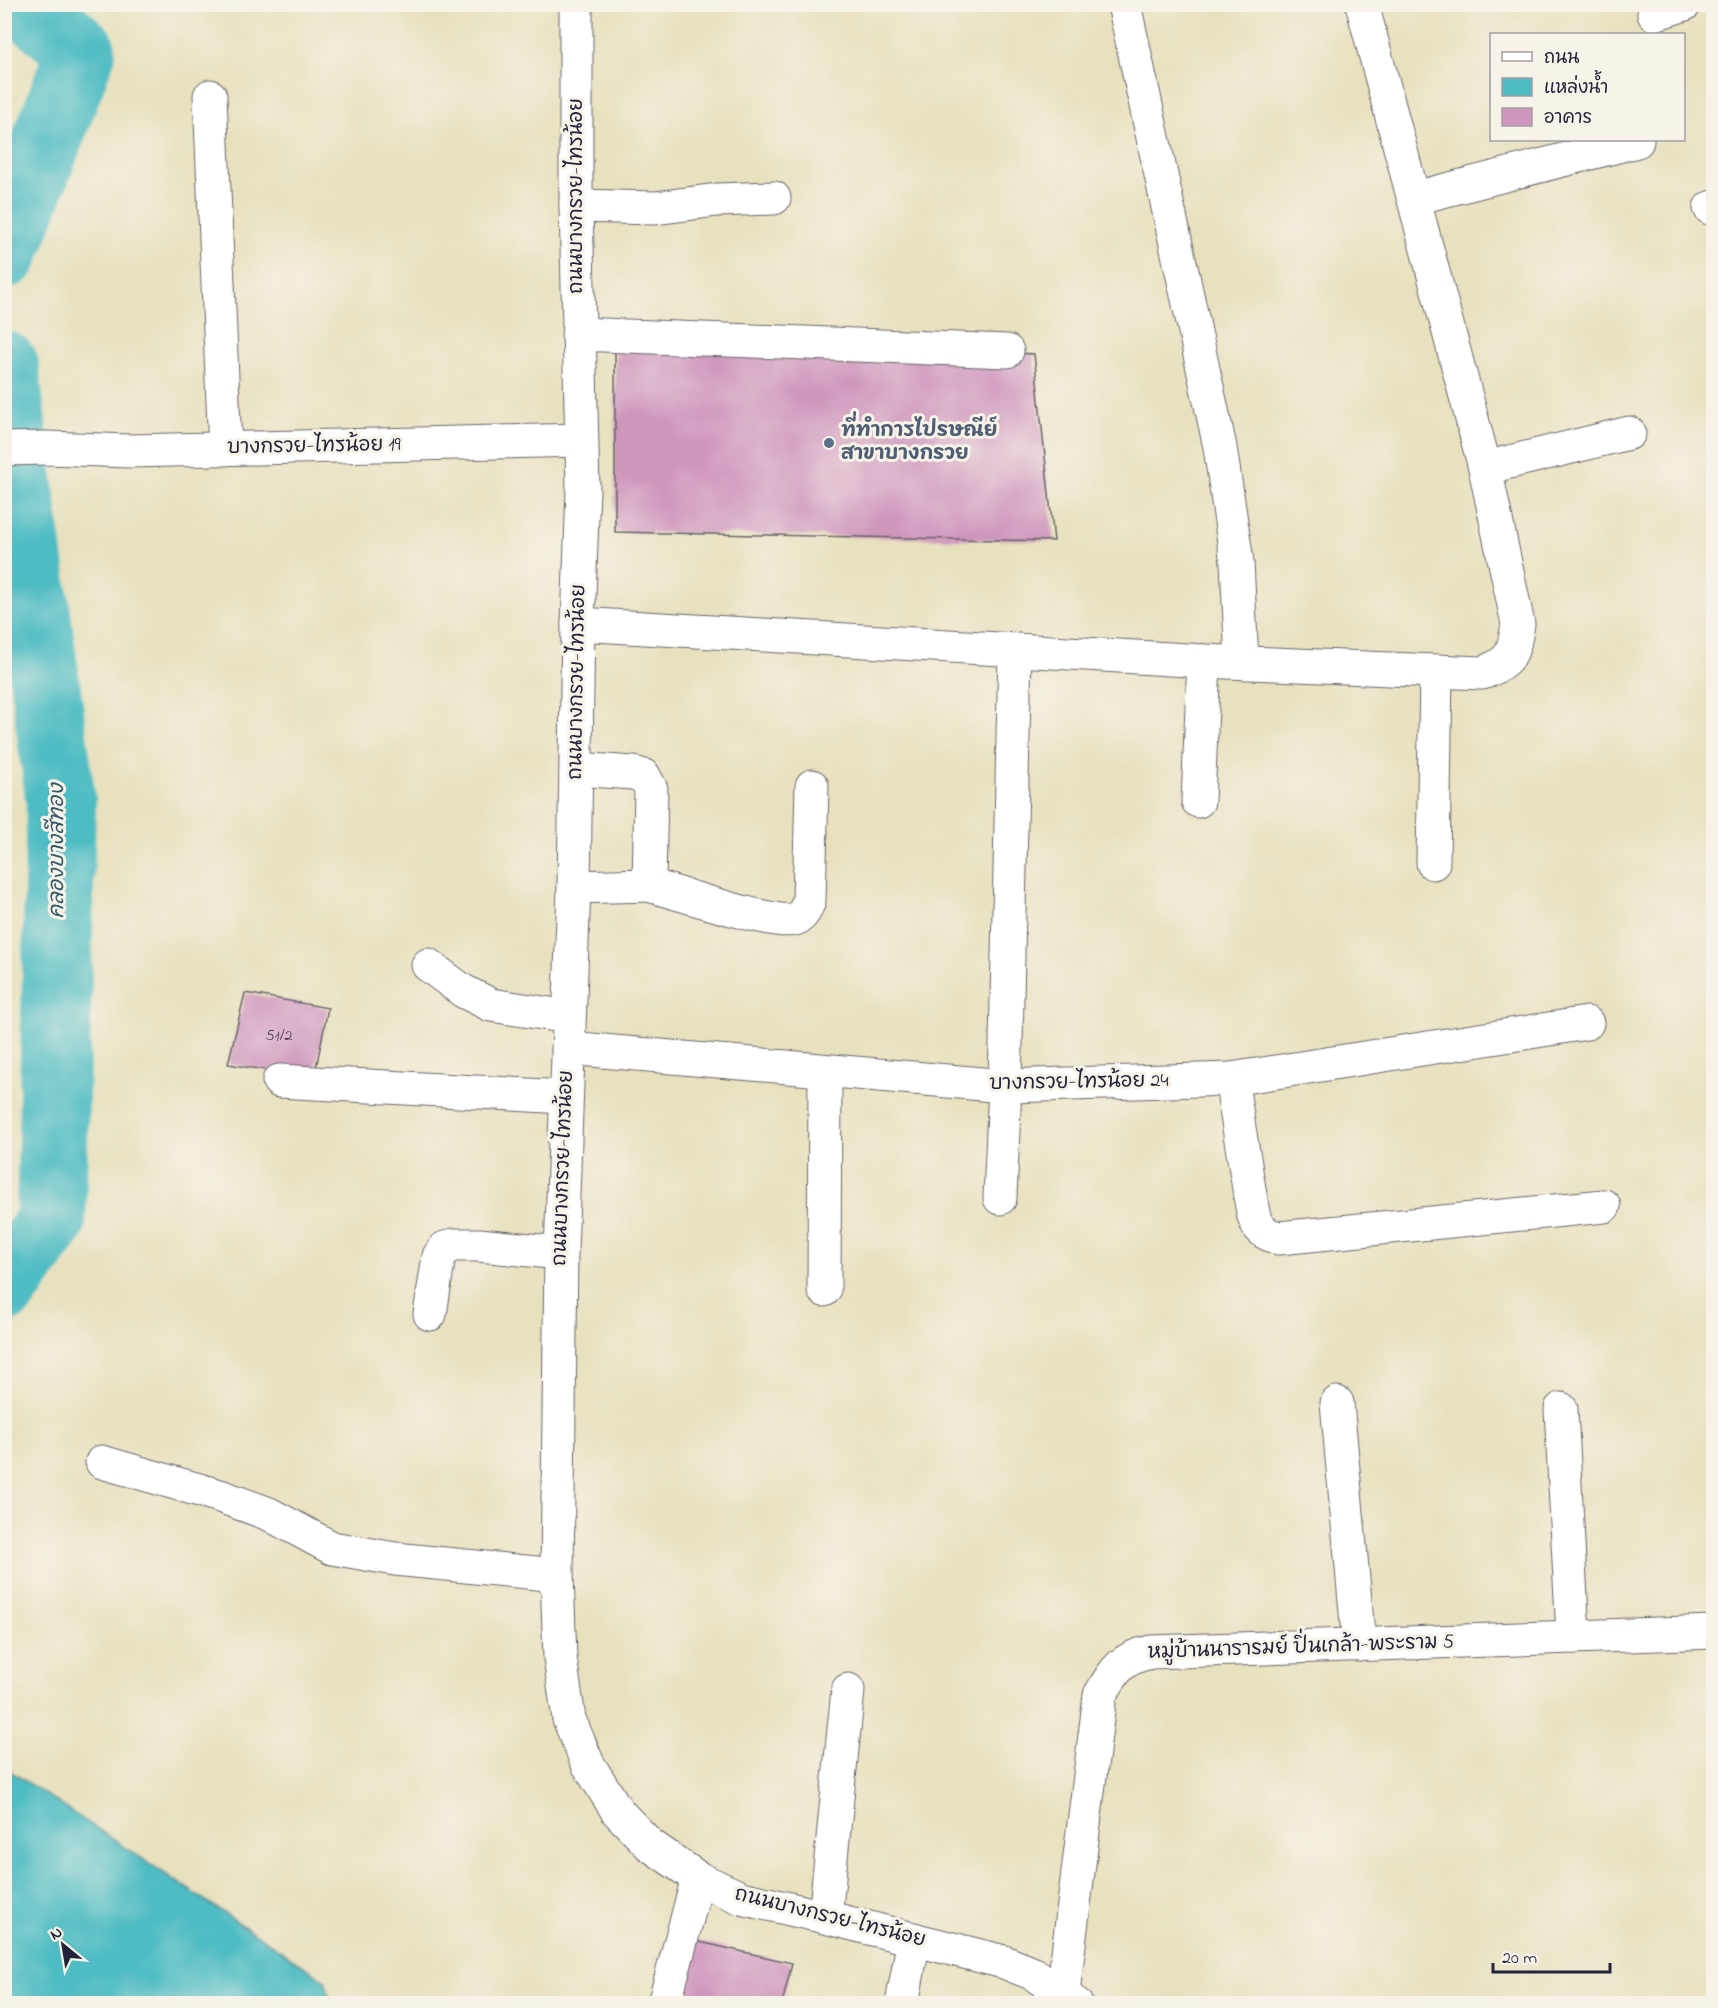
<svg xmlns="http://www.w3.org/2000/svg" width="1718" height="2008" font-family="'Indie Flower','Playpen Sans Thai',sans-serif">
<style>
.water{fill:#4dbcc3;stroke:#386f7f;stroke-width:1.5}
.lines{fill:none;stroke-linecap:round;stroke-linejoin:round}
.river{stroke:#4dbcc3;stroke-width:70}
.building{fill:#cf96bd}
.minor-casing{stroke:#676569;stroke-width:35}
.major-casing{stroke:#676569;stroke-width:35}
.minor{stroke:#fff;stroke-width:33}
.major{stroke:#fff;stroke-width:33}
.service-dot{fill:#5c6f8a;stroke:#f7f3e8;stroke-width:2}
.labels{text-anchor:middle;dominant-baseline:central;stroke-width:6;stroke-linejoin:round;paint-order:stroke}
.number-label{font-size:16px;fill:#4d3f5c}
.street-label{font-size:20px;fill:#22223b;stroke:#f7f3e8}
.service-label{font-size:20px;font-weight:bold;fill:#4e5e75;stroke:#f7f3e8;text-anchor:start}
.water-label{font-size:21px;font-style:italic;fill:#31586b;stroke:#f7f3e8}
</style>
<rect width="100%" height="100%" fill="#f7f3e8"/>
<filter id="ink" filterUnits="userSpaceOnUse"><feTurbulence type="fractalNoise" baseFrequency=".0167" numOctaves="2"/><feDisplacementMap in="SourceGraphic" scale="12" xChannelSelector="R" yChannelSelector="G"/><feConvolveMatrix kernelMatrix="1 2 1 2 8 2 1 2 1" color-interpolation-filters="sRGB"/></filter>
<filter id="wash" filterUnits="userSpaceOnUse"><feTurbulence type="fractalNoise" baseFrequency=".008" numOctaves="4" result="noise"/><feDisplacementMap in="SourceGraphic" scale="24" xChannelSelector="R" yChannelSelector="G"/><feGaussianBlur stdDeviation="1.35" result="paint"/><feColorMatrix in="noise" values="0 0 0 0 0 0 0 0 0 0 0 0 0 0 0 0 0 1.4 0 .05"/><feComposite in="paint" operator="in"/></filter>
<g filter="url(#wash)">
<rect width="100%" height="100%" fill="#e7e1be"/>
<!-- water -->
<path class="water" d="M 4,1767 L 325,1980 L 331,2003 L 5,2003 Z"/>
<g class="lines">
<!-- river -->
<g class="river">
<path d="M 4,254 L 81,51 L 27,4"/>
<path d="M 4,366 L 16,466 L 61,803 L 51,1221 L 4,1288"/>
</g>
</g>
<g id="blocks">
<!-- building -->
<g class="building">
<path d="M 615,335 L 1034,354 L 1054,541 L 615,532 Z"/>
<path d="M 245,993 L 328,1008 L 314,1078 L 228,1064 Z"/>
<path d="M 687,1939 L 792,1963 L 782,2004 L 669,2004 Z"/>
</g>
</g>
</g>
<g filter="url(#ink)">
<use href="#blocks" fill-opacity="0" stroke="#676569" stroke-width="1.5"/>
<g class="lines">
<!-- minor casing -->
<g class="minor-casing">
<g id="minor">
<path d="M 1124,4 L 1220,447 L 1237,562 L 1242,662"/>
<path d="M 1654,14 L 1685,4"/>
<path d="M 210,96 L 225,449"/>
<path d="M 1415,198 L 1637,141"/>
<path d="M 576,206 L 655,208 L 717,200 L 774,198"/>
<path d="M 1710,208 L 1714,207"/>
<path d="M 578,334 L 1007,351"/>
<path d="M 4,449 L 47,448 L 130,451 L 581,440"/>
<path d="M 1485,468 L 1629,433"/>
<path d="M 578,624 L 1204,661 L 1482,673 C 1512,662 1513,654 1518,624 L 1485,468 L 1362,4"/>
<path d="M 1198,801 L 1204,661"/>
<path d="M 1433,863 L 1436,671"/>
<path d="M 649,885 C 675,892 777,926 795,919 C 803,917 806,908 809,901 L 812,786"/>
<path d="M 574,887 L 649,885 L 651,789 L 644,776 L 633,773 L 577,769"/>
<path d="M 428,965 L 463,991 L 491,1005 L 569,1017"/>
<path d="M 568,1048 L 1005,1086 L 1231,1079 L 1587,1023"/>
<path d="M 1231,1079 L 1253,1213 C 1257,1229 1264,1234 1279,1238 L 1604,1206"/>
<path d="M 279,1081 L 565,1097"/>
<path d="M 1000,1198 L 1005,1086 L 1015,650"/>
<path d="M 824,1290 L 825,1071"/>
<path d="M 430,1314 L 439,1256 L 445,1248 L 454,1245 L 479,1245 L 561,1253"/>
<path d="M 1337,1403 L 1359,1645"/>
<path d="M 1561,1409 L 1573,1637"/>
<path d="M 102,1462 L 220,1496 L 269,1514 L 332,1548 L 395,1559 L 557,1575"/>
<path d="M 825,1917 L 848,1690"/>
<path d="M 1063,1993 L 1100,1695 C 1115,1670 1121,1658 1151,1652 L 1714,1632"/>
<path d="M 664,2004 L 698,1878"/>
<path d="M 902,2004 L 914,1939"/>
</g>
</g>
<!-- major casing -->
<g class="major-casing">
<path id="major" d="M 576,4 L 576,206 L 583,489 L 578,624 L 574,887 L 561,1253 L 557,1575 L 560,1658 L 569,1719 L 588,1764 L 618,1812 L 650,1845 L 698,1878 L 741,1898 L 825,1917 L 1004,1962 L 1034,1974 L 1076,2004"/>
</g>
<!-- minor -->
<use href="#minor" class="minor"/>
<!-- major -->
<use href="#major" class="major"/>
</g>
</g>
<!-- markers -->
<circle class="service-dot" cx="829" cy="443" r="6"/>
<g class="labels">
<!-- number labels -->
<g class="number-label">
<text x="279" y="1036">51/2</text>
</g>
<!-- street labels -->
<g class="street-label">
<text transform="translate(577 196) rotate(-90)">ถนนบางกรวย-ไทรน้อย</text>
<text transform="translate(314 447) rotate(-1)">บางกรวย-ไทรน้อย 19</text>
<text transform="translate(578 682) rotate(-89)">ถนนบางกรวย-ไทรน้อย</text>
<text transform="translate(1079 1083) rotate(-1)">บางกรวย-ไทรน้อย 24</text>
<text transform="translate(564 1168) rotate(-88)">ถนนบางกรวย-ไทรน้อย</text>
<text transform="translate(1301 1648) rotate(-2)">หมู่บ้านนารารมย์ ปิ่นเกล้า-พระราม 5</text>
<text transform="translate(830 1918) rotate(14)">ถนนบางกรวย-ไทรน้อย</text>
</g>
<!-- service labels -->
<g class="service-label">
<text x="841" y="431">ที่ทำการไปรษณีย์<tspan x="841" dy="23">สาขาบางกรวย</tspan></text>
</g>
<!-- water labels -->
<g class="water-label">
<text transform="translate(58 851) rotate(-90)">คลองบางสีทอง</text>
</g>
</g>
<!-- margin -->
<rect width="1718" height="2008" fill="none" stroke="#f7f3e8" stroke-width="24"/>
<!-- legend -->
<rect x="1490" y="33" width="195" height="108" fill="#f7f3e8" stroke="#a29fa3" stroke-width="1.5"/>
<rect x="1502" y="52" width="30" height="9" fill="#ffffff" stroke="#a29fa3" stroke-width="1.5"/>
<text x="1544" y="63" font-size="18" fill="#22223b">ถนน</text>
<rect x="1502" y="78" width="30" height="18" fill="#4dbcc3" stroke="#a29fa3" stroke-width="1.5"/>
<text x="1544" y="93" font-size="18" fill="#22223b">แหล่งน้ำ</text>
<rect x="1502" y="108" width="30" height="18" fill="#cf96bd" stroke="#a29fa3" stroke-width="1.5"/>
<text x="1544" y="123" font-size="18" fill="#22223b">อาคาร</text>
<!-- north arrow -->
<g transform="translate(63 1945) rotate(330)" stroke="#f7f3e8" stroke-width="4.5" paint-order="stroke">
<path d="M0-4.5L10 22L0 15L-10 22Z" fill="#22223b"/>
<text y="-9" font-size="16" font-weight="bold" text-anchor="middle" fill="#22223b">N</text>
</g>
<!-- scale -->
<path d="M1493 1963v9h117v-9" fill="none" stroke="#22223b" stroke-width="3"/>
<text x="1502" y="1963" font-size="18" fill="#22223b" stroke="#f7f3e8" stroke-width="4.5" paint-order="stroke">20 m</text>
</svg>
